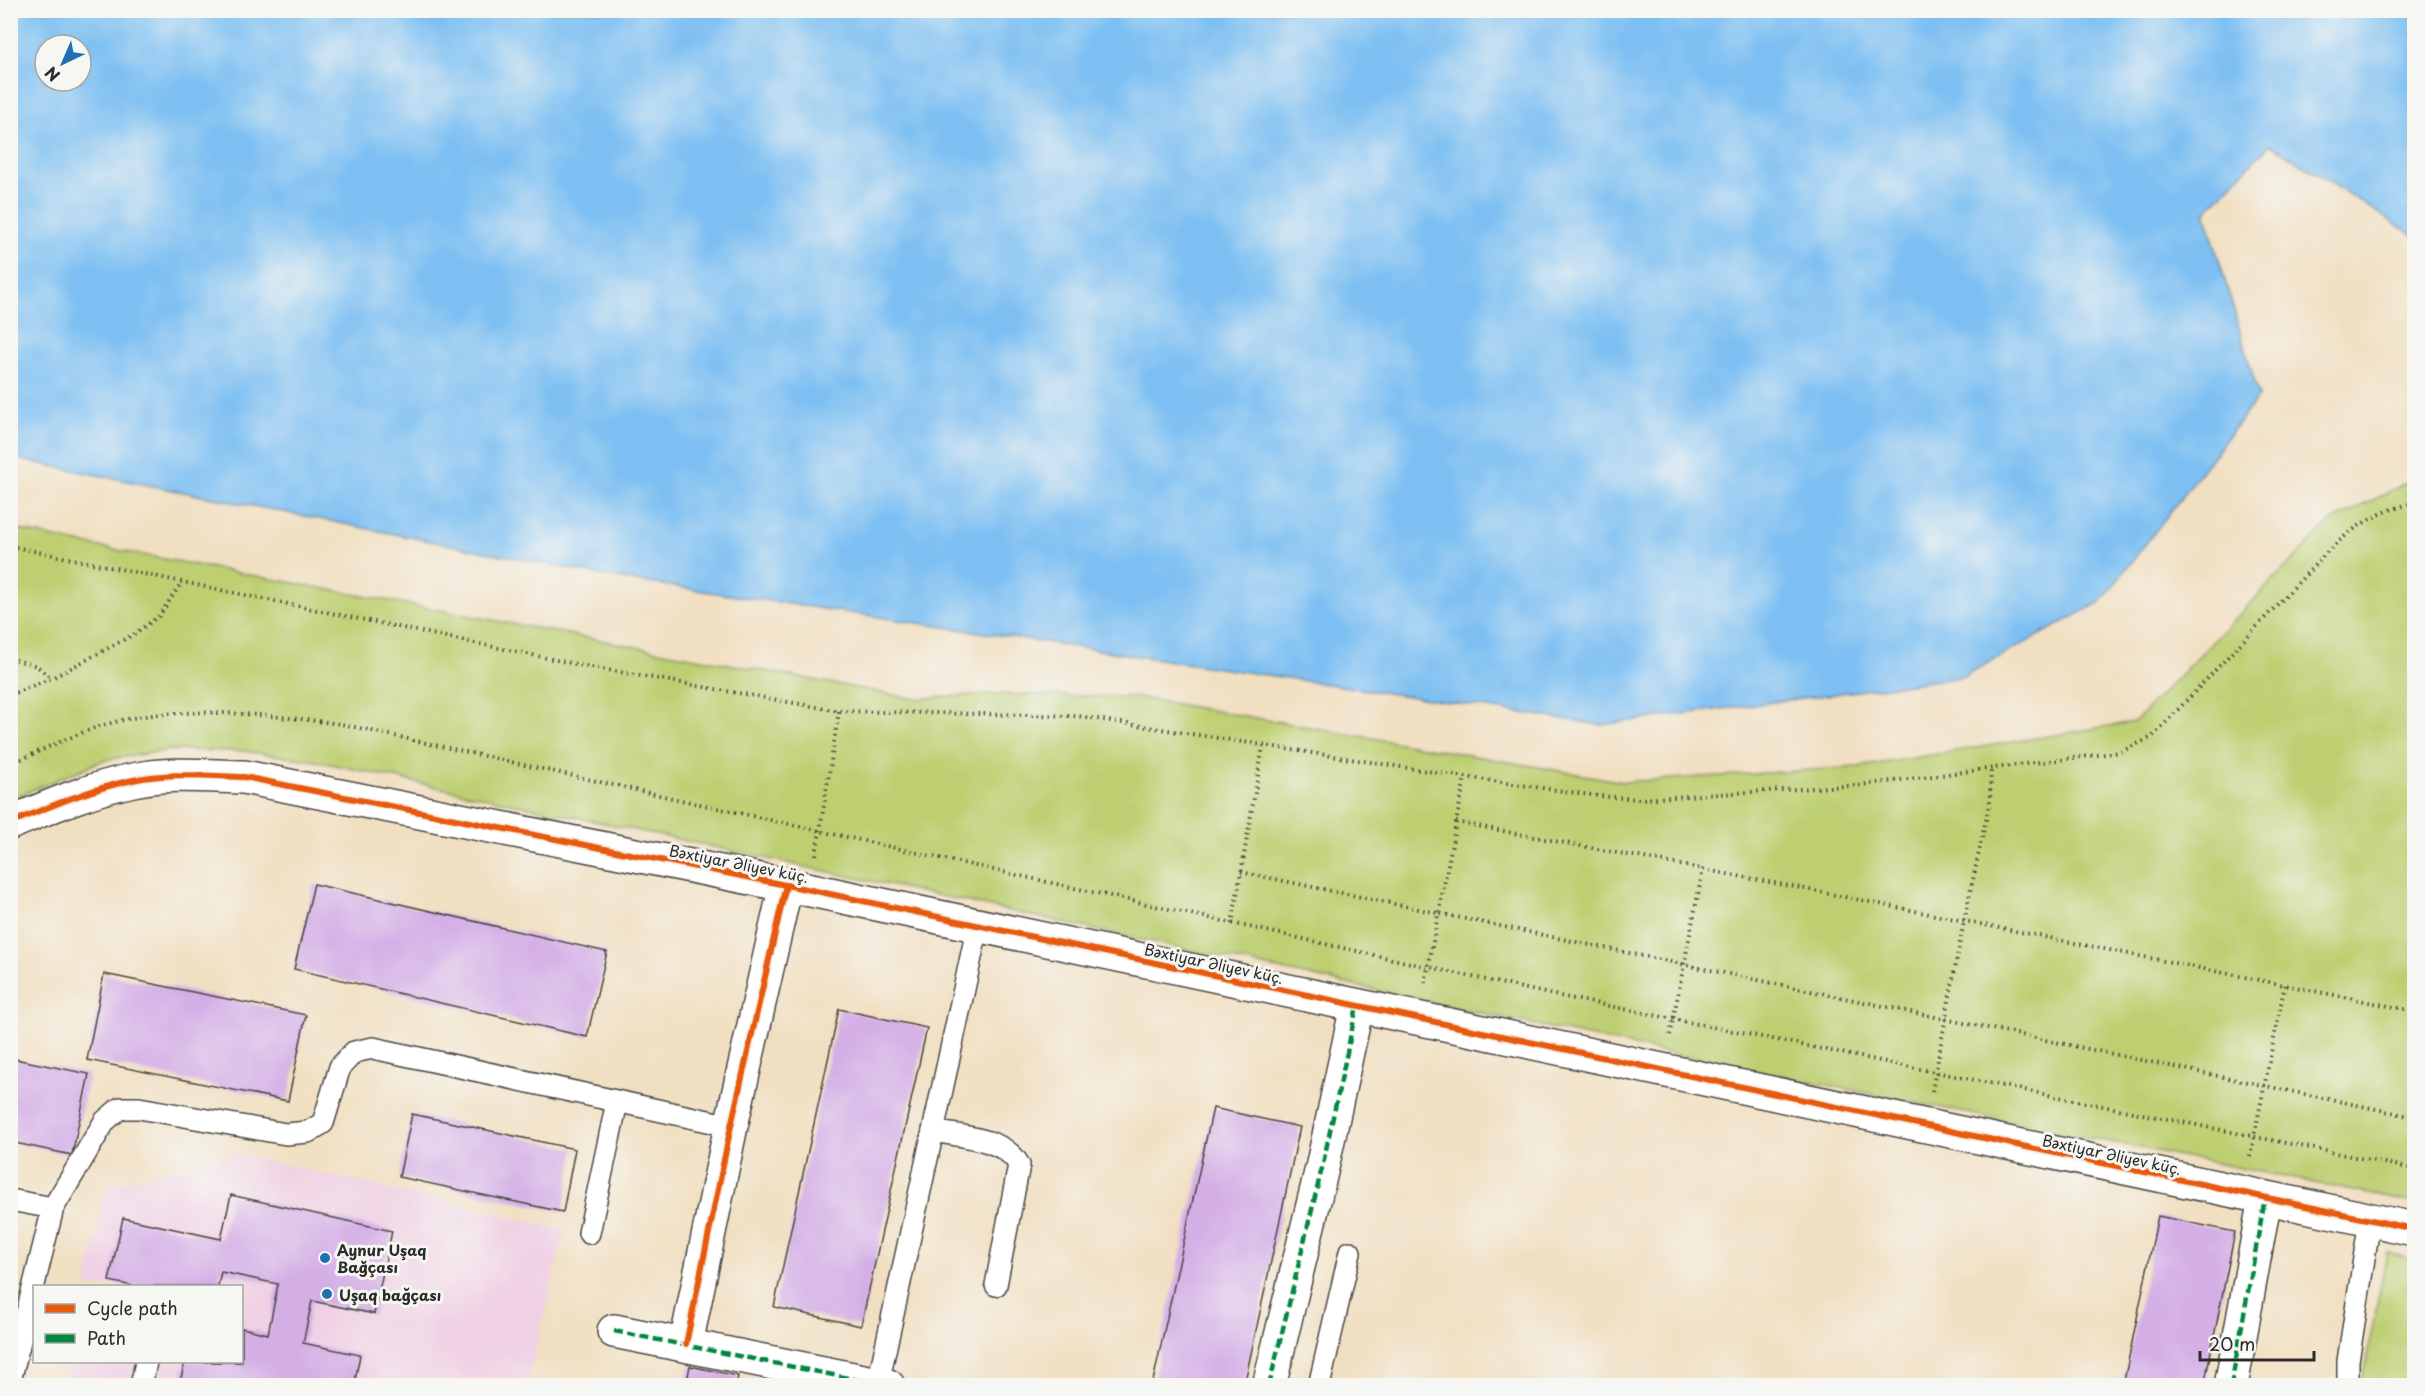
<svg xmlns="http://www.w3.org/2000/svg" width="2425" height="1396" font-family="'Playpen Sans',sans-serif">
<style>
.built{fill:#f0d0e4}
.green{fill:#bdcf71;stroke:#747d4e;stroke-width:1.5}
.water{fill:#7dbff2;stroke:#54758e;stroke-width:1.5;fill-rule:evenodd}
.building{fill:#d4afe6}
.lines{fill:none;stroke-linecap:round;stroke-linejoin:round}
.service-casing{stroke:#494642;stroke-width:24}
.minor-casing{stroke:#494642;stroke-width:36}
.path{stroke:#494642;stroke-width:4;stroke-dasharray:1.5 4.5;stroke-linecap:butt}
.service{stroke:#fff;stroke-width:21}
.minor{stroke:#fff;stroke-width:33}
.quiet{stroke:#00873e;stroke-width:4.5;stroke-dasharray:9 4.5;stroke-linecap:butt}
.cycleway-casing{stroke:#f6f6f2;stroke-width:10}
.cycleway{stroke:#e8590c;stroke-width:6}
.poi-dot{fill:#1f6fb2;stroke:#f6f6f2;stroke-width:2}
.labels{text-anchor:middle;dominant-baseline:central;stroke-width:6;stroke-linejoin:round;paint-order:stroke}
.street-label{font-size:15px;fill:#2b2b2b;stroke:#f6f6f2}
.poi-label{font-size:15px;font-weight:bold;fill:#2b2b2b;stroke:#f6f6f2;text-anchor:start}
</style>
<rect width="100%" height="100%" fill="#f6f6f2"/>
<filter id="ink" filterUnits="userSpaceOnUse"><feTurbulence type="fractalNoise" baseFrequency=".0167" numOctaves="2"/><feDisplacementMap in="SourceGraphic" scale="12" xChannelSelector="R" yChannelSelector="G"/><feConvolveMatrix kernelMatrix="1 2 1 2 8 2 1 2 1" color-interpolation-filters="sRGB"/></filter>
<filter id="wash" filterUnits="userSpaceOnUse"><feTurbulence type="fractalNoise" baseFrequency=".008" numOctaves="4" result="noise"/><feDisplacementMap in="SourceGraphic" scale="24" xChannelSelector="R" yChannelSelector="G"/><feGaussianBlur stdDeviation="1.35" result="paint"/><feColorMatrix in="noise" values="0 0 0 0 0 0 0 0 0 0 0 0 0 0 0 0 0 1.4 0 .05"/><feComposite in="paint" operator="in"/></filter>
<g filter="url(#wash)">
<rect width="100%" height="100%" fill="#f1dfc1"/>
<!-- built -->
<path class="built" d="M 238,1154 L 565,1230 L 527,1385 L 65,1386 L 70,1362 L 242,1362 L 242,1286 L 86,1286 L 106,1186 Z"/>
<!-- green -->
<g class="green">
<path d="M 2414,482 L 2414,1203 L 1629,1045 L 312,760 L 243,751 L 170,750 L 104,760 L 11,799 L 11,528 L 73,542 L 916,699 L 987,694 L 1136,697 L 1624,782 L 1858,767 L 2134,722 L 2330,522 L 2404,484 Z"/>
<path d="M 2387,1253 L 2414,1259 L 2414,1385 L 2390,1385 L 2362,1381 Z"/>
</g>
<!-- water -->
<path class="water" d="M 10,11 L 2414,11 L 2414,236 L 2270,144 L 2205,212 L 2259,396 L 2101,602 L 1962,677 L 1601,725 L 622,579 L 11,458 ZM 45,45 L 81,45 L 81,81 L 45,81 Z"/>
<g id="blocks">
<!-- building -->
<g class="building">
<path d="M 314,884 L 607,952 L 587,1037 L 294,969 Z"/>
<path d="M 104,974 L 306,1015 L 288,1101 L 87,1060 Z"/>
<path d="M 839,1009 L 927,1028 L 861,1326 L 774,1307 Z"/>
<path d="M 10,1058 L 89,1074 L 72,1155 L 10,1142 Z"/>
<path d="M 1213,1108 L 1300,1127 L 1244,1386 L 1152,1386 Z"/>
<path d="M 412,1114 L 575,1149 L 563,1212 L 399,1177 Z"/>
<path d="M 231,1195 L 392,1231 L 374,1314 L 312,1301 L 303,1343 L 360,1355 L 354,1386 L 179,1386 L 185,1362 L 242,1362 L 242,1328 L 268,1334 L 278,1284 L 221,1272 L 218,1286 L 133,1286 L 109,1281 L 123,1218 L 221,1239 Z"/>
<path d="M 2158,1216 L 2235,1232 L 2204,1386 L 2123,1386 Z"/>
<path d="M 690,1366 L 738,1376 L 736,1386 L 686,1386 Z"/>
</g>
</g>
</g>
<g filter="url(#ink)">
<use href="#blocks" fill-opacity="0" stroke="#494642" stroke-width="1.5"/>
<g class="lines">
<!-- service casing -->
<g class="service-casing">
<g id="service">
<path d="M 933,1131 C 961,1137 1004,1137 1019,1165 L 996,1285"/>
<path d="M 10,1200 L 53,1208"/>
<path d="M 589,1233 L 617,1102"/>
<path d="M 10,1381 L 53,1208 L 105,1121 L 120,1108 L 139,1108 L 286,1134 L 308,1132 L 323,1123 L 340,1067 L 354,1052 L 373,1048 L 731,1126"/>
<path d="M 878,1383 L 978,925"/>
<path d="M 141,1386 L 146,1362"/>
<path d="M 1319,1386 L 1350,1252"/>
<path d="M 2348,1386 L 2348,1361 L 2370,1220"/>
</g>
</g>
<!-- minor casing -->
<g class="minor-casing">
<g id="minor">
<path d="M 10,823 C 51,806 90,789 133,780 C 168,772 207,776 244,777 L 811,890 L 2414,1229"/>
<path d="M 614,1331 L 888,1386"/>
<path d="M 686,1344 L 731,1126 L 786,885"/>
<path d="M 1269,1386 L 1322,1168 L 1357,1006"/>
<path d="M 2231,1386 L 2265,1198"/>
</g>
</g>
<!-- path -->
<g class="path">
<path d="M 10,546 L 580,665 L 839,711 L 1078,716 L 1465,777 L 1598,796 L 1640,799 L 1861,785 L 2120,752 L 2152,737 L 2332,547 C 2361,522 2378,512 2414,503"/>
<path d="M 10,658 L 37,666 L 52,678"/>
<path d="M 10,695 L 52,678 L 133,635 L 159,616 L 182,582"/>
<path d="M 10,764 C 41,751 72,735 104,725 C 174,703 268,715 341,724 L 1540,992 L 2414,1169"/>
<path d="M 1456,822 L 1795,887 L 2414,1011"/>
<path d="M 816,855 L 839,711"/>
<path d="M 1241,872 L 2414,1117"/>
<path d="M 1232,924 L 1263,746"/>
<path d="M 1425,983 L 1465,777"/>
<path d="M 1670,1035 L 1703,869"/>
<path d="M 1932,1091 L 1964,921 L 1990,801 L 1991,768"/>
<path d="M 2250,1157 L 2285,984"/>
</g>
<!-- service -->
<use href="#service" class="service"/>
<!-- minor -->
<use href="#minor" class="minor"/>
<!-- quiet -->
<g class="quiet">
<path d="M 614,1331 L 888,1386"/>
<path d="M 1269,1386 L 1322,1168 L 1357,1006"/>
<path d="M 2231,1386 L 2265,1198"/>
</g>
<!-- cycleway casing -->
<g class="cycleway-casing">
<g id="cycleway">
<path d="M 10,823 C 51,806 90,789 133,780 C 168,772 207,776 244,777 L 811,890 L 2414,1229"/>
<path d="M 686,1344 L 731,1126 L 786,885"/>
</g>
</g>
<!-- cycleway -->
<use href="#cycleway" class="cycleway"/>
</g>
</g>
<!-- markers -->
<g class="poi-dot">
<circle cx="325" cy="1258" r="6"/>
<circle cx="327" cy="1294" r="6"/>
</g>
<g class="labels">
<!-- street labels -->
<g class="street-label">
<text transform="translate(739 863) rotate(11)">Bəxtiyar Əliyev küç.</text>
<text transform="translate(1214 963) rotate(12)">Bəxtiyar Əliyev küç.</text>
<text transform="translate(2112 1154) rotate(12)">Bəxtiyar Əliyev küç.</text>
</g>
<!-- poi labels -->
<g class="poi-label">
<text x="337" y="1249">Aynur Uşaq<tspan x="337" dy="17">Bağçası</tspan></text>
<text x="339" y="1294">Uşaq bağçası</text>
</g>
</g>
<!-- margin -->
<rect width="2425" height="1396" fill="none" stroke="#f6f6f2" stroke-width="36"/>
<!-- legend -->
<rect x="33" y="1285" width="210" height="78" fill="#f6f6f2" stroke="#a5a5a2" stroke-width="1.5"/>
<rect x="45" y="1304" width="30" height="9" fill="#e8590c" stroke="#a5a5a2" stroke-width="1.5"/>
<text x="87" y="1315" font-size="18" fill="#2b2b2b">Cycle path</text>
<rect x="45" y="1334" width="30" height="9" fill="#00873e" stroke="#a5a5a2" stroke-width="1.5"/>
<text x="87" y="1345" font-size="18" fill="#2b2b2b">Path</text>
<!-- north arrow -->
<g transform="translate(63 63) rotate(224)"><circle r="28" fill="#f6f6f2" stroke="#a5a5a2" stroke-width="1.5"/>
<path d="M0-4.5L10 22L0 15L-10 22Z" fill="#1f6fb2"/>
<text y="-9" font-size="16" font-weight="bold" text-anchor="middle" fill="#2b2b2b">N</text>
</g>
<!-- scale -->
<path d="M2200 1351v9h114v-9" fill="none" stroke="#2b2b2b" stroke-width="3"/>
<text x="2209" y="1351" font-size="18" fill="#2b2b2b" stroke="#f6f6f2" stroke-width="4.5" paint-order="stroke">20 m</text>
</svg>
